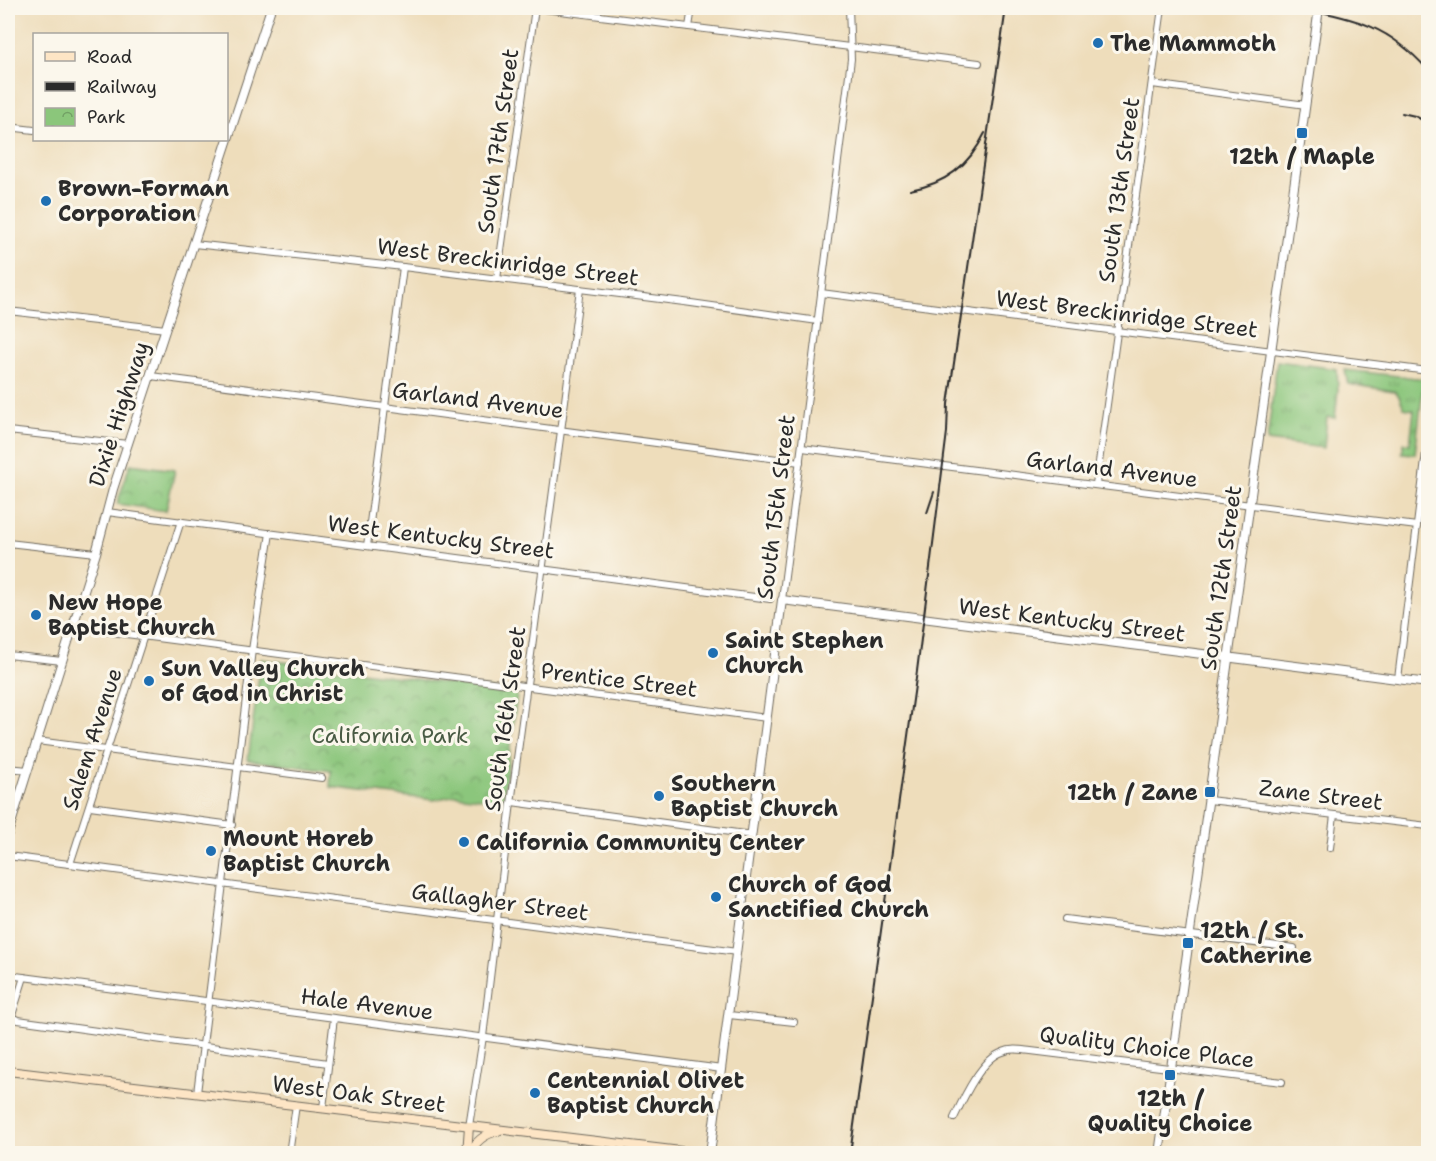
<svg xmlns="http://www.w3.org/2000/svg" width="1436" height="1161" font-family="'Shantell Sans',sans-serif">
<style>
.grass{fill:url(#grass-tufts);stroke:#5b7853;stroke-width:1.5}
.park{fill:url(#park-crowns);stroke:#5b7853;stroke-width:1.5}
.pitch{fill:#8bc67b;stroke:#5b7853;stroke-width:1.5}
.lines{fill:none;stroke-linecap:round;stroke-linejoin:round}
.minor-casing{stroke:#6f695d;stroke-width:8}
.tertiary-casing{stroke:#6f695d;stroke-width:10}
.secondary-casing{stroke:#6f695d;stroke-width:10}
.minor{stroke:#fff;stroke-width:6}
.tertiary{stroke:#fff;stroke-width:8}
.secondary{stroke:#fde5c5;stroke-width:8}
.rail{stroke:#2b2b2b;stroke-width:2}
.poi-dot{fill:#1f6fb2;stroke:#fbf7ec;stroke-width:2}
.labels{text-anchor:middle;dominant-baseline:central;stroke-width:6;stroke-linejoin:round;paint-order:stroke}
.poi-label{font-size:22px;font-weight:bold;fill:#2b2b2b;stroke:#fbf7ec;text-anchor:start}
.street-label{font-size:22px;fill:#2b2b2b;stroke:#fbf7ec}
.park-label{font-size:22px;fill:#485a43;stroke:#fbf7ec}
</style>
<defs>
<pattern id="grass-tufts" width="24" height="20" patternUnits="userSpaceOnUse" patternTransform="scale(1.5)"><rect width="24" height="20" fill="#8bc67b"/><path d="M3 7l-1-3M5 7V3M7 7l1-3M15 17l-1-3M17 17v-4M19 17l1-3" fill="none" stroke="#72a165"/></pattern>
<pattern id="park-crowns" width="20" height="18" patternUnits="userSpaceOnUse" patternTransform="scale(1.5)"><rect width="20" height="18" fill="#8bc67b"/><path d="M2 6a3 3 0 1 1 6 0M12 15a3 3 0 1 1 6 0" fill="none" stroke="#72a165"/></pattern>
</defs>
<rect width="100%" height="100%" fill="#fbf7ec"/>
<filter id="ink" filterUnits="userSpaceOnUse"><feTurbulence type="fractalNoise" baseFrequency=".0167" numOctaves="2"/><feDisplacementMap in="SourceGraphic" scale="12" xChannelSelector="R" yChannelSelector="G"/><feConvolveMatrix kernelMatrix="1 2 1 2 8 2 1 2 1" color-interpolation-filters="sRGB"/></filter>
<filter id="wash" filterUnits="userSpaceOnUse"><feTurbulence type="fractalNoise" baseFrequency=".008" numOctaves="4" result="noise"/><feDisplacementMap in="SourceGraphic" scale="24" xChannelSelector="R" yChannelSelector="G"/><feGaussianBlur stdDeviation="1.35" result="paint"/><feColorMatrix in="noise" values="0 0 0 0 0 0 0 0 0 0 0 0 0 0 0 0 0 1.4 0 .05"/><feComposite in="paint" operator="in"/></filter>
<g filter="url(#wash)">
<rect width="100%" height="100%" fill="#edb"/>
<!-- grass -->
<g class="grass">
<path d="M 1277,361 L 1337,369 L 1338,390 L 1335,418 L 1327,417 L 1324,448 L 1267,441 Z"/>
<path d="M 1345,370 L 1424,379 L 1415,454 L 1402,453 L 1404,443 L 1410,444 L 1414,410 L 1404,408 L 1399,396 L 1394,391 L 1348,384 Z"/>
</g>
<!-- park -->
<g class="park">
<path d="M 130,464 L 175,470 L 166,511 L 117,504 Z"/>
<path d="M 261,659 L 515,692 L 517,696 L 503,801 L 456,795 L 434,800 L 330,787 L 331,771 L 248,760 Z"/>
</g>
<!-- pitch -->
<path class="pitch" d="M 270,672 L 281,673 L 278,698 L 266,697 Z"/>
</g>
<g filter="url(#ink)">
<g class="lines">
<!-- minor casing -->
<g class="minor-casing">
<g id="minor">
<path d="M 536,8 L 979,63"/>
<path d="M 689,27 L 692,8"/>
<path d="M 1152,84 L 1306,105"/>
<path d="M 8,127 L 34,130"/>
<path d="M 194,244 L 403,267 L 684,302 L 818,321"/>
<path d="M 497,279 L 535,8"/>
<path d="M 821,293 L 1428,371"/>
<path d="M 8,311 L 166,329"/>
<path d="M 151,376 L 800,462"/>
<path d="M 8,431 L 128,444"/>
<path d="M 802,448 L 1417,526"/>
<path d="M 1096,484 L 1162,8"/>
<path d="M 107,512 L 770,599"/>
<path d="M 8,543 L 96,553"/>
<path d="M 367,546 L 403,267"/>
<path d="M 782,600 L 851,59 L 849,8"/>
<path d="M 73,627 L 767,718"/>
<path d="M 8,655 L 62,661"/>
<path d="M 1398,679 L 1428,436"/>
<path d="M 37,741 L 322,778"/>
<path d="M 8,768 L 28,770"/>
<path d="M 1209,800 L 1428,826"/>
<path d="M 512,802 L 752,835"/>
<path d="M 90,806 L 232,825"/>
<path d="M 1330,848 L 1334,815"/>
<path d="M 8,856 L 737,952"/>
<path d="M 70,864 L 181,521"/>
<path d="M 1065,919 L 1294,948"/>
<path d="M 8,975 L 722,1069"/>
<path d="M 729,1015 L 794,1022"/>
<path d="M 11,1017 L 18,1020 L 328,1063"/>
<path d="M 8,1028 L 24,977"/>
<path d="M 197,1093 L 252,650 L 270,533"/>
<path d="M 323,1108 L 334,1018"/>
<path d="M 954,1118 C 963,1099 981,1059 1003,1052 C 1012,1048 1021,1050 1031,1051 L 1282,1082"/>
<path d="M 469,1126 L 483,1037 L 510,811 L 580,289"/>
<path d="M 289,1154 L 296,1105"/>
</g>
</g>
<!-- tertiary casing -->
<g class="tertiary-casing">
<g id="tertiary">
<path d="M 8,833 L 96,553 L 113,489 L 271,8"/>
<path d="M 710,1154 L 782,600 L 1428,683"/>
<path d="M 1159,1154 L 1319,8"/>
</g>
</g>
<!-- secondary casing -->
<g class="secondary-casing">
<g id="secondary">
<path d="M 8,1071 L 706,1154"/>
<path d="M 467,1154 L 469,1126"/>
<path d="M 470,1154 C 475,1141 485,1134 498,1131"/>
</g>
</g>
<!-- minor -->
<use href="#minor" class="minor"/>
<!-- tertiary -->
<use href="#tertiary" class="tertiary"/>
<!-- secondary -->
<use href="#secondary" class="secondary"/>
<!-- rail -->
<g class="rail">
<path d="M 1301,8 C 1356,18 1390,27 1428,70"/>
<path d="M 1402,113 L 1415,116 L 1428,123"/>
<path d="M 910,190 C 945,184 969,166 985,133"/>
<path d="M 927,513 L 934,492"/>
<path d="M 850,1154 L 917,671 L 947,432 L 948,404 L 1006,8"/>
</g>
</g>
</g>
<!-- markers -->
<g class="poi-dot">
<circle cx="1098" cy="43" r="6"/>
<rect x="1296" y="127" width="12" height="12" rx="3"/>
<circle cx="46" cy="201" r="6"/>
<circle cx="36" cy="615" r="6"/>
<circle cx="713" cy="653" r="6"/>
<circle cx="149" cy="681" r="6"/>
<rect x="1204" y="786" width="12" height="12" rx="3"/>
<circle cx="659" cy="796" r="6"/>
<circle cx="464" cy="842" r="6"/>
<circle cx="211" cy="851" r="6"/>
<circle cx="716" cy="897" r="6"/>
<rect x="1182" y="937" width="12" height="12" rx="3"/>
<rect x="1164" y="1069" width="12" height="12" rx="3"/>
<circle cx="535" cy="1093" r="6"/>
</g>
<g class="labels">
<!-- poi labels -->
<g class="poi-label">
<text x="1110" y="43">The Mammoth</text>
<text x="1302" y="156" text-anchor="middle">12th / Maple</text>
<text x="58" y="188">Brown-Forman<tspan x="58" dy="25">Corporation</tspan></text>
<text x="48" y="602">New Hope<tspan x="48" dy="25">Baptist Church</tspan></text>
<text x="725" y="640">Saint Stephen<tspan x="725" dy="25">Church</tspan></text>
<text x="161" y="668">Sun Valley Church<tspan x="161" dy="25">of God in Christ</tspan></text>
<text x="671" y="783">Southern<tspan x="671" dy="25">Baptist Church</tspan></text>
<text x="1198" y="792" text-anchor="end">12th / Zane</text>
<text x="223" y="838">Mount Horeb<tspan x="223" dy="25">Baptist Church</tspan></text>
<text x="476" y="842">California Community Center</text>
<text x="728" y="884">Church of God<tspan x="728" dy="25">Sanctified Church</tspan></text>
<text x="1200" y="930">12th / St.<tspan x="1200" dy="25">Catherine</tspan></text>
<text x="547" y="1080">Centennial Olivet<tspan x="547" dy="25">Baptist Church</tspan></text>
<text x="1170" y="1098" text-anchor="middle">12th /<tspan x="1170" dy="25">Quality Choice</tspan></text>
</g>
<!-- street labels -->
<g class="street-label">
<text transform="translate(498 141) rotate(-82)">South 17th Street</text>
<text transform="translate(1119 190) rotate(-82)">South 13th Street</text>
<text transform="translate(508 262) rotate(7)">West Breckinridge Street</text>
<text transform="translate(1127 314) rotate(7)">West Breckinridge Street</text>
<text transform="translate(478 400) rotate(7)">Garland Avenue</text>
<text transform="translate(119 414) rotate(-72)">Dixie Highway</text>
<text transform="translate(1112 469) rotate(7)">Garland Avenue</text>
<text transform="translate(776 507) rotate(-83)">South 15th Street</text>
<text transform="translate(441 537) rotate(7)">West Kentucky Street</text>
<text transform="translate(1221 578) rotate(-82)">South 12th Street</text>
<text transform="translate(1072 620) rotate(7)">West Kentucky Street</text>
<text transform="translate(619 680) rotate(7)">Prentice Street</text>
<text transform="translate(505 719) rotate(-82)">South 16th Street</text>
<text transform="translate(92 739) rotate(-72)">Salem Avenue</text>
<text transform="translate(1321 795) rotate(7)">Zane Street</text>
<text transform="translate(500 902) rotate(7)">Gallagher Street</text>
<text transform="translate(367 1004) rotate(7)">Hale Avenue</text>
<text transform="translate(1147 1047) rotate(7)">Quality Choice Place</text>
<text transform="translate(359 1094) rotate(7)">West Oak Street</text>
</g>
<!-- park labels -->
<g class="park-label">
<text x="390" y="735">California Park</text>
</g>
</g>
<!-- margin -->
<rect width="1436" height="1161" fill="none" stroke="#fbf7ec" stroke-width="30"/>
<!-- legend -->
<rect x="33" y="33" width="195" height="108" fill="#fbf7ec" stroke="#a8a59f" stroke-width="1.5"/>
<rect x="45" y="52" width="30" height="9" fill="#fde5c5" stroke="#a8a59f" stroke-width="1.5"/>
<text x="87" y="63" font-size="18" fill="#2b2b2b">Road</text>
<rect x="45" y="82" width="30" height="9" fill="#2b2b2b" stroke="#a8a59f" stroke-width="1.5"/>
<text x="87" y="93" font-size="18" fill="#2b2b2b">Railway</text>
<rect x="45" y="108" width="30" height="18" fill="url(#park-crowns)" stroke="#a8a59f" stroke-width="1.5"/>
<text x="87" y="123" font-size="18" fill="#2b2b2b">Park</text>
</svg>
